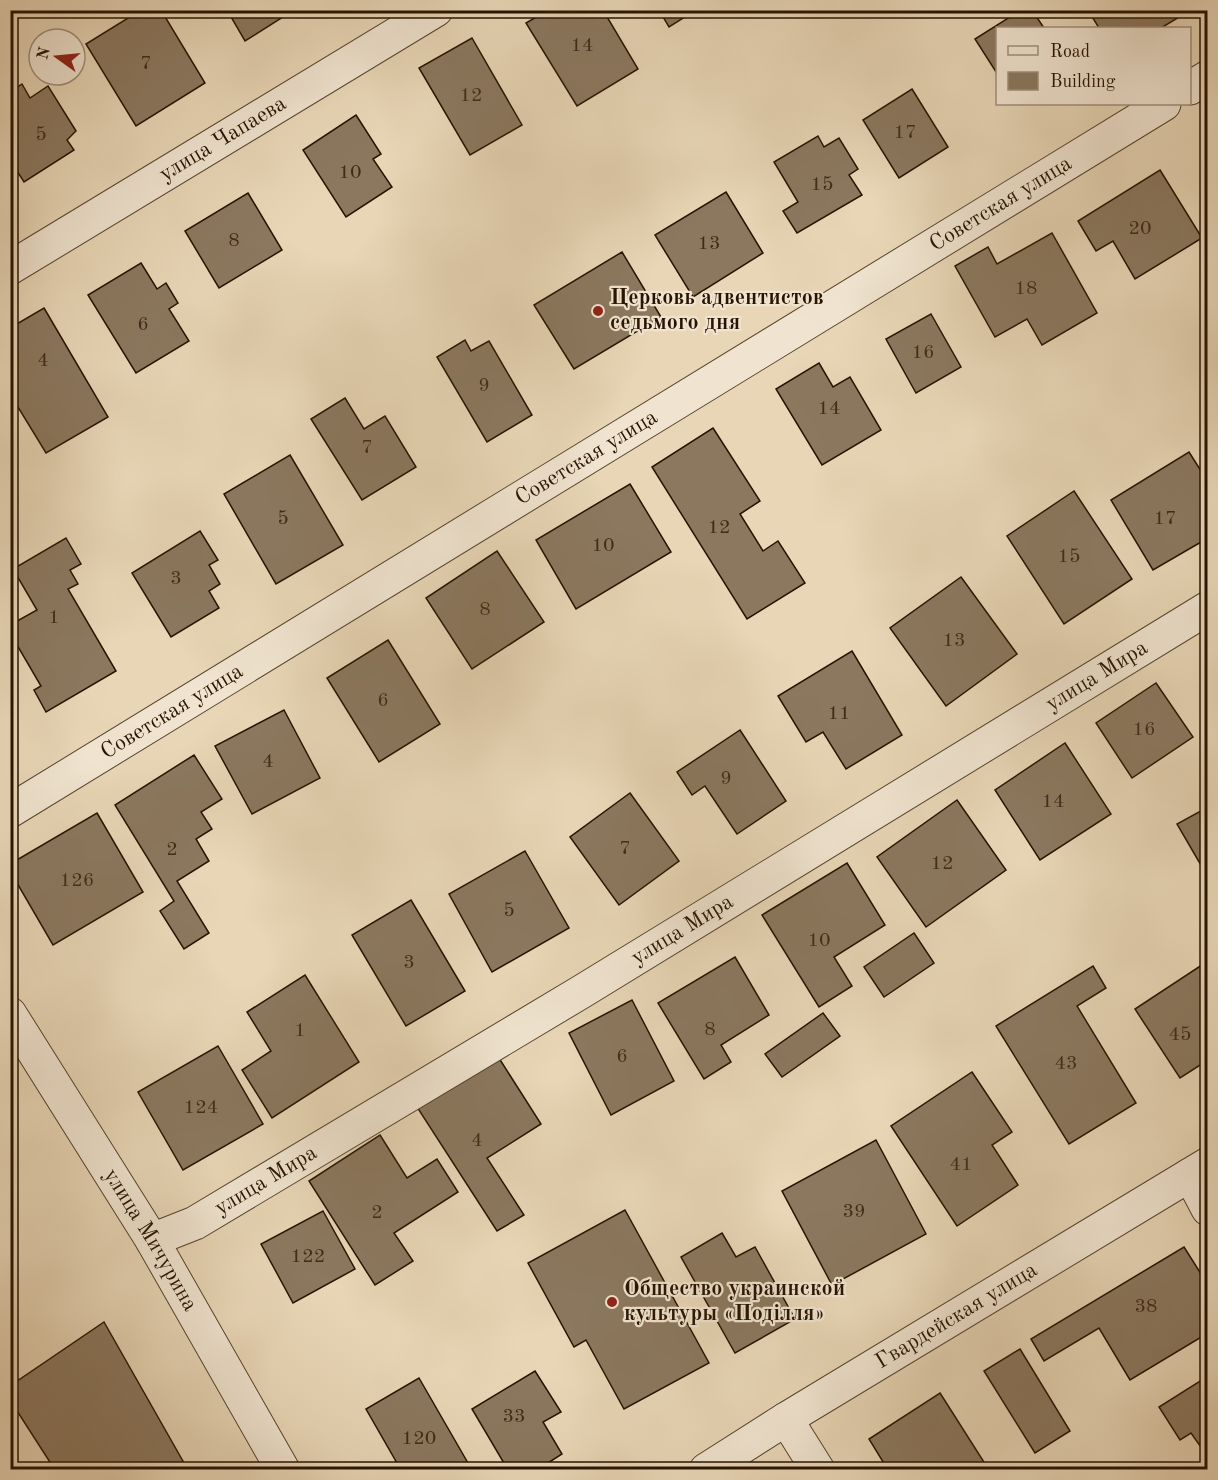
<svg xmlns="http://www.w3.org/2000/svg" width="1218" height="1480" font-family="'Old Standard TT',serif">
<style>
.building{fill:#8b785f;stroke:#271301;stroke-width:1.5}
.lines{fill:none;stroke-linecap:round;stroke-linejoin:round}
.minor-casing{stroke:#57442e;stroke-width:35}
.minor{stroke:#f0e4d0;stroke-width:33}
.poi-dot{fill:#8f2418;stroke:#f0e4d0;stroke-width:2}
.labels{text-anchor:middle;dominant-baseline:central;stroke-width:4.5;stroke-linejoin:round;paint-order:stroke}
.number-label{font-size:20px;fill:#402c18}
.street-label{font-size:22px;fill:#271301;stroke:#f0e4d0}
.poi-label{font-size:22px;font-weight:bold;fill:#271301;stroke:#f0e4d0;text-anchor:start}
</style>
<rect width="100%" height="100%" fill="#e8d6b6"/>
<filter id="stains"><feTurbulence type="fractalNoise" baseFrequency=".00333" numOctaves="4"/><feColorMatrix values="0 0 0 0 .2 0 0 0 0 .09 0 0 0 0 .02 0 0 0 .5 -.17"/></filter>
<radialGradient id="worn" r=".72"><stop offset=".6" stop-color="#630" stop-opacity="0"/><stop offset="1" stop-color="#630" stop-opacity=".3"/></radialGradient>
<!-- building -->
<g class="building">
<path d="M 141,10 L 161,10 L 205,83 L 136,126 L 86,44 Z"/>
<path d="M 227,10 L 294,10 L 245,41 Z"/>
<path d="M 548,10 L 603,10 L 638,69 L 577,106 L 526,23 Z"/>
<path d="M 659,10 L 696,10 L 669,27 Z"/>
<path d="M 1021,10 L 1032,10 L 1044,28 L 998,28 L 998,75 L 975,39 Z"/>
<path d="M 1088,10 L 1191,10 L 1161,28 L 1099,28 Z"/>
<path d="M 472,38 L 522,125 L 470,155 L 419,68 Z"/>
<path d="M 22,84 L 30,98 L 48,86 L 76,131 L 67,140 L 74,150 L 24,182 L 10,160 L 10,92 Z"/>
<path d="M 912,89 L 948,147 L 899,178 L 863,120 Z"/>
<path d="M 356,115 L 381,154 L 373,159 L 392,187 L 346,217 L 303,150 Z"/>
<path d="M 818,136 L 824,147 L 839,138 L 858,169 L 849,175 L 862,195 L 797,233 L 783,211 L 798,202 L 774,162 Z"/>
<path d="M 1160,170 L 1202,238 L 1135,279 L 1113,241 L 1096,251 L 1078,221 Z"/>
<path d="M 726,192 L 763,253 L 693,297 L 655,235 Z"/>
<path d="M 248,193 L 282,250 L 219,288 L 185,231 Z"/>
<path d="M 1052,233 L 1097,313 L 1042,345 L 1027,319 L 995,337 L 955,266 L 988,247 L 997,264 Z"/>
<path d="M 622,252 L 661,317 L 574,369 L 534,305 Z"/>
<path d="M 141,263 L 157,289 L 166,283 L 178,303 L 169,309 L 189,341 L 136,373 L 88,295 Z"/>
<path d="M 44,308 L 108,417 L 46,453 L 10,394 L 10,328 Z"/>
<path d="M 931,314 L 961,367 L 916,393 L 886,339 Z"/>
<path d="M 465,340 L 471,351 L 489,341 L 532,415 L 487,442 L 437,357 Z"/>
<path d="M 819,363 L 833,387 L 850,377 L 881,430 L 822,465 L 776,389 Z"/>
<path d="M 345,398 L 364,429 L 385,416 L 416,467 L 362,500 L 311,419 Z"/>
<path d="M 713,428 L 760,501 L 740,514 L 763,551 L 778,541 L 805,583 L 747,619 L 652,467 Z"/>
<path d="M 1189,452 L 1208,482 L 1208,538 L 1153,570 L 1111,500 Z"/>
<path d="M 290,455 L 343,545 L 276,584 L 224,494 Z"/>
<path d="M 630,484 L 671,552 L 576,609 L 536,540 Z"/>
<path d="M 1074,491 L 1132,579 L 1064,624 L 1007,536 Z"/>
<path d="M 200,531 L 218,560 L 209,565 L 220,584 L 209,591 L 219,608 L 171,637 L 132,573 Z"/>
<path d="M 66,538 L 81,564 L 70,570 L 78,584 L 68,589 L 116,671 L 46,712 L 34,690 L 41,686 L 10,633 L 10,625 L 37,610 L 13,569 Z"/>
<path d="M 497,551 L 544,622 L 472,669 L 426,598 Z"/>
<path d="M 961,577 L 1017,654 L 946,706 L 890,628 Z"/>
<path d="M 388,640 L 440,724 L 379,762 L 327,678 Z"/>
<path d="M 852,651 L 902,735 L 846,769 L 823,732 L 806,742 L 778,696 Z"/>
<path d="M 1156,683 L 1193,737 L 1132,778 L 1096,723 Z"/>
<path d="M 284,710 L 320,778 L 252,814 L 215,746 Z"/>
<path d="M 740,730 L 786,801 L 737,834 L 705,786 L 692,795 L 677,772 Z"/>
<path d="M 1065,743 L 1111,814 L 1040,860 L 995,790 Z"/>
<path d="M 194,755 L 222,799 L 201,812 L 212,829 L 196,839 L 209,861 L 177,881 L 209,933 L 184,949 L 160,911 L 174,901 L 115,805 Z"/>
<path d="M 630,793 L 679,861 L 619,905 L 570,837 Z"/>
<path d="M 957,800 L 1006,870 L 926,927 L 877,857 Z"/>
<path d="M 1208,807 L 1208,864 L 1202,867 L 1177,824 Z"/>
<path d="M 97,813 L 143,892 L 53,945 L 10,871 L 10,864 Z"/>
<path d="M 525,851 L 569,928 L 492,972 L 449,894 Z"/>
<path d="M 847,863 L 885,925 L 834,957 L 852,986 L 819,1007 L 762,915 Z"/>
<path d="M 411,900 L 465,991 L 406,1026 L 352,935 Z"/>
<path d="M 914,933 L 934,963 L 884,997 L 864,967 Z"/>
<path d="M 735,957 L 769,1015 L 721,1045 L 731,1062 L 704,1079 L 658,1003 Z"/>
<path d="M 1208,961 L 1208,1060 L 1180,1078 L 1135,1009 Z"/>
<path d="M 1093,966 L 1106,988 L 1077,1006 L 1136,1103 L 1069,1144 L 996,1026 Z"/>
<path d="M 305,975 L 359,1062 L 272,1118 L 242,1070 L 271,1051 L 247,1012 Z"/>
<path d="M 632,1000 L 674,1081 L 611,1115 L 569,1033 Z"/>
<path d="M 823,1013 L 840,1036 L 782,1077 L 765,1054 Z"/>
<path d="M 218,1046 L 263,1124 L 183,1170 L 138,1092 Z"/>
<path d="M 497,1055 L 541,1124 L 487,1158 L 524,1215 L 497,1231 L 417,1107 Z"/>
<path d="M 972,1072 L 1012,1132 L 992,1145 L 1018,1185 L 957,1226 L 891,1126 Z"/>
<path d="M 380,1135 L 407,1178 L 437,1159 L 458,1192 L 394,1233 L 413,1261 L 375,1285 L 309,1181 Z"/>
<path d="M 876,1140 L 926,1234 L 832,1285 L 782,1191 Z"/>
<path d="M 625,1210 L 709,1363 L 624,1409 L 586,1340 L 574,1347 L 528,1263 Z"/>
<path d="M 323,1211 L 355,1269 L 293,1303 L 261,1244 Z"/>
<path d="M 722,1233 L 736,1257 L 755,1247 L 795,1319 L 735,1353 L 681,1257 Z"/>
<path d="M 1184,1247 L 1208,1285 L 1208,1333 L 1130,1380 L 1099,1328 L 1044,1361 L 1031,1339 Z"/>
<path d="M 104,1322 L 188,1470 L 55,1470 L 10,1400 L 10,1386 Z"/>
<path d="M 1020,1349 L 1070,1431 L 1035,1453 L 984,1371 Z"/>
<path d="M 535,1371 L 561,1412 L 543,1422 L 562,1454 L 537,1470 L 508,1470 L 472,1409 Z"/>
<path d="M 1208,1376 L 1208,1447 L 1203,1450 L 1191,1433 L 1180,1440 L 1159,1407 Z"/>
<path d="M 419,1378 L 472,1470 L 401,1470 L 366,1409 Z"/>
<path d="M 940,1393 L 989,1470 L 888,1470 L 869,1439 Z"/>
</g>
<g class="lines">
<!-- minor casing -->
<g class="minor-casing">
<g id="minor">
<path d="M 1190,88 L 1208,77"/>
<path id="s1" d="M 10,268 L 436,10"/>
<path id="s2" d="M 10,811 L 1164,104"/>
<path id="s3" d="M 10,1014 L 152,1240 L 283,1470"/>
<path d="M 1190,1175 L 1208,1209"/>
<path id="s4" d="M 152,1240 L 195,1223 L 581,992 L 1208,608"/>
<path d="M 786,1419 L 818,1470"/>
<path id="s5" d="M 706,1470 L 786,1419 L 1208,1164"/>
</g>
</g>
<!-- minor -->
<use href="#minor" class="minor"/>
</g>
<!-- markers -->
<g class="poi-dot">
<circle cx="598" cy="311" r="6"/>
<circle cx="612" cy="1302" r="6"/>
</g>
<g class="labels">
<!-- number labels -->
<g class="number-label">
<text x="582" y="46">14</text>
<text x="146" y="64">7</text>
<text x="471" y="96">12</text>
<text x="905" y="133">17</text>
<text x="41" y="135">5</text>
<text x="350" y="173">10</text>
<text x="822" y="185">15</text>
<text x="1140" y="229">20</text>
<text x="234" y="241">8</text>
<text x="709" y="244">13</text>
<text x="1026" y="289">18</text>
<text x="143" y="325">6</text>
<text x="923" y="353">16</text>
<text x="43" y="361">4</text>
<text x="484" y="386">9</text>
<text x="829" y="409">14</text>
<text x="367" y="448">7</text>
<text x="283" y="519">5</text>
<text x="1165" y="519">17</text>
<text x="719" y="528">12</text>
<text x="603" y="546">10</text>
<text x="1069" y="557">15</text>
<text x="176" y="579">3</text>
<text x="485" y="610">8</text>
<text x="54" y="618">1</text>
<text x="954" y="641">13</text>
<text x="383" y="701">6</text>
<text x="839" y="714">11</text>
<text x="1144" y="730">16</text>
<text x="268" y="762">4</text>
<text x="726" y="779">9</text>
<text x="1053" y="802">14</text>
<text x="625" y="849">7</text>
<text x="172" y="850">2</text>
<text x="942" y="864">12</text>
<text x="77" y="881">126</text>
<text x="509" y="911">5</text>
<text x="819" y="941">10</text>
<text x="409" y="963">3</text>
<text x="710" y="1030">8</text>
<text x="300" y="1031">1</text>
<text x="1180" y="1035">45</text>
<text x="622" y="1057">6</text>
<text x="1066" y="1064">43</text>
<text x="201" y="1108">124</text>
<text x="477" y="1141">4</text>
<text x="961" y="1165">41</text>
<text x="854" y="1212">39</text>
<text x="377" y="1213">2</text>
<text x="308" y="1257">122</text>
<text x="1146" y="1307">38</text>
<text x="514" y="1417">33</text>
<text x="419" y="1439">120</text>
</g>
<!-- street labels -->
<g class="street-label">
<text stroke="none"><textPath href="#s1" startOffset="249">улица Чапаева</textPath></text>
<text stroke="none"><textPath href="#s2" startOffset="1162">Советская улица</textPath></text>
<text stroke="none"><textPath href="#s2" startOffset="676">Советская улица</textPath></text>
<text stroke="none"><textPath href="#s4" startOffset="1101">улица Мира</textPath></text>
<text stroke="none"><textPath href="#s2" startOffset="190">Советская улица</textPath></text>
<text stroke="none"><textPath href="#s4" startOffset="615">улица Мира</textPath></text>
<text stroke="none"><textPath href="#s4" startOffset="129">улица Мира</textPath></text>
<text stroke="none"><textPath href="#s3" startOffset="266">улица Мичурина</textPath></text>
<text stroke="none"><textPath href="#s5" startOffset="294">Гвардейская улица</textPath></text>
</g>
<!-- poi labels -->
<g class="poi-label">
<text x="610" y="298">Церковь адвентистов<tspan x="610" dy="25">седьмого дня</tspan></text>
<text x="624" y="1289">Общество украинской<tspan x="624" dy="25">культуры «Поділля»</tspan></text>
</g>
</g>
<!-- margin -->
<rect width="1218" height="1480" fill="none" stroke="#e8d6b6" stroke-width="36"/>
<rect x="12" y="12" width="1194" height="1456" fill="none" stroke="#271301" stroke-width="3"/>
<rect x="18" y="18" width="1182" height="1444" fill="none" stroke="#271301" stroke-width="1.5"/>
<!-- legend -->
<rect x="996" y="27" width="195" height="78" fill="#f0e4d0" stroke="#a0907d" stroke-width="1.5"/>
<rect x="1008" y="46" width="30" height="9" fill="#f0e4d0" stroke="#a0907d" stroke-width="1.5"/>
<text x="1050" y="57" font-size="18" fill="#271301">Road</text>
<rect x="1008" y="72" width="30" height="18" fill="#8b785f" stroke="#a0907d" stroke-width="1.5"/>
<text x="1050" y="87" font-size="18" fill="#271301">Building</text>
<!-- north arrow -->
<g transform="translate(57 57) rotate(285)"><circle r="28" fill="#f0e4d0" stroke="#a0907d" stroke-width="1.5"/>
<path d="M0-4.5L10 22L0 15L-10 22Z" fill="#8f2418"/>
<text y="-9" font-size="16" font-weight="bold" text-anchor="middle" fill="#271301">N</text>
</g>
<rect width="100%" height="100%" filter="url(#stains)"/>
<rect width="100%" height="100%" fill="url(#worn)"/>
</svg>
